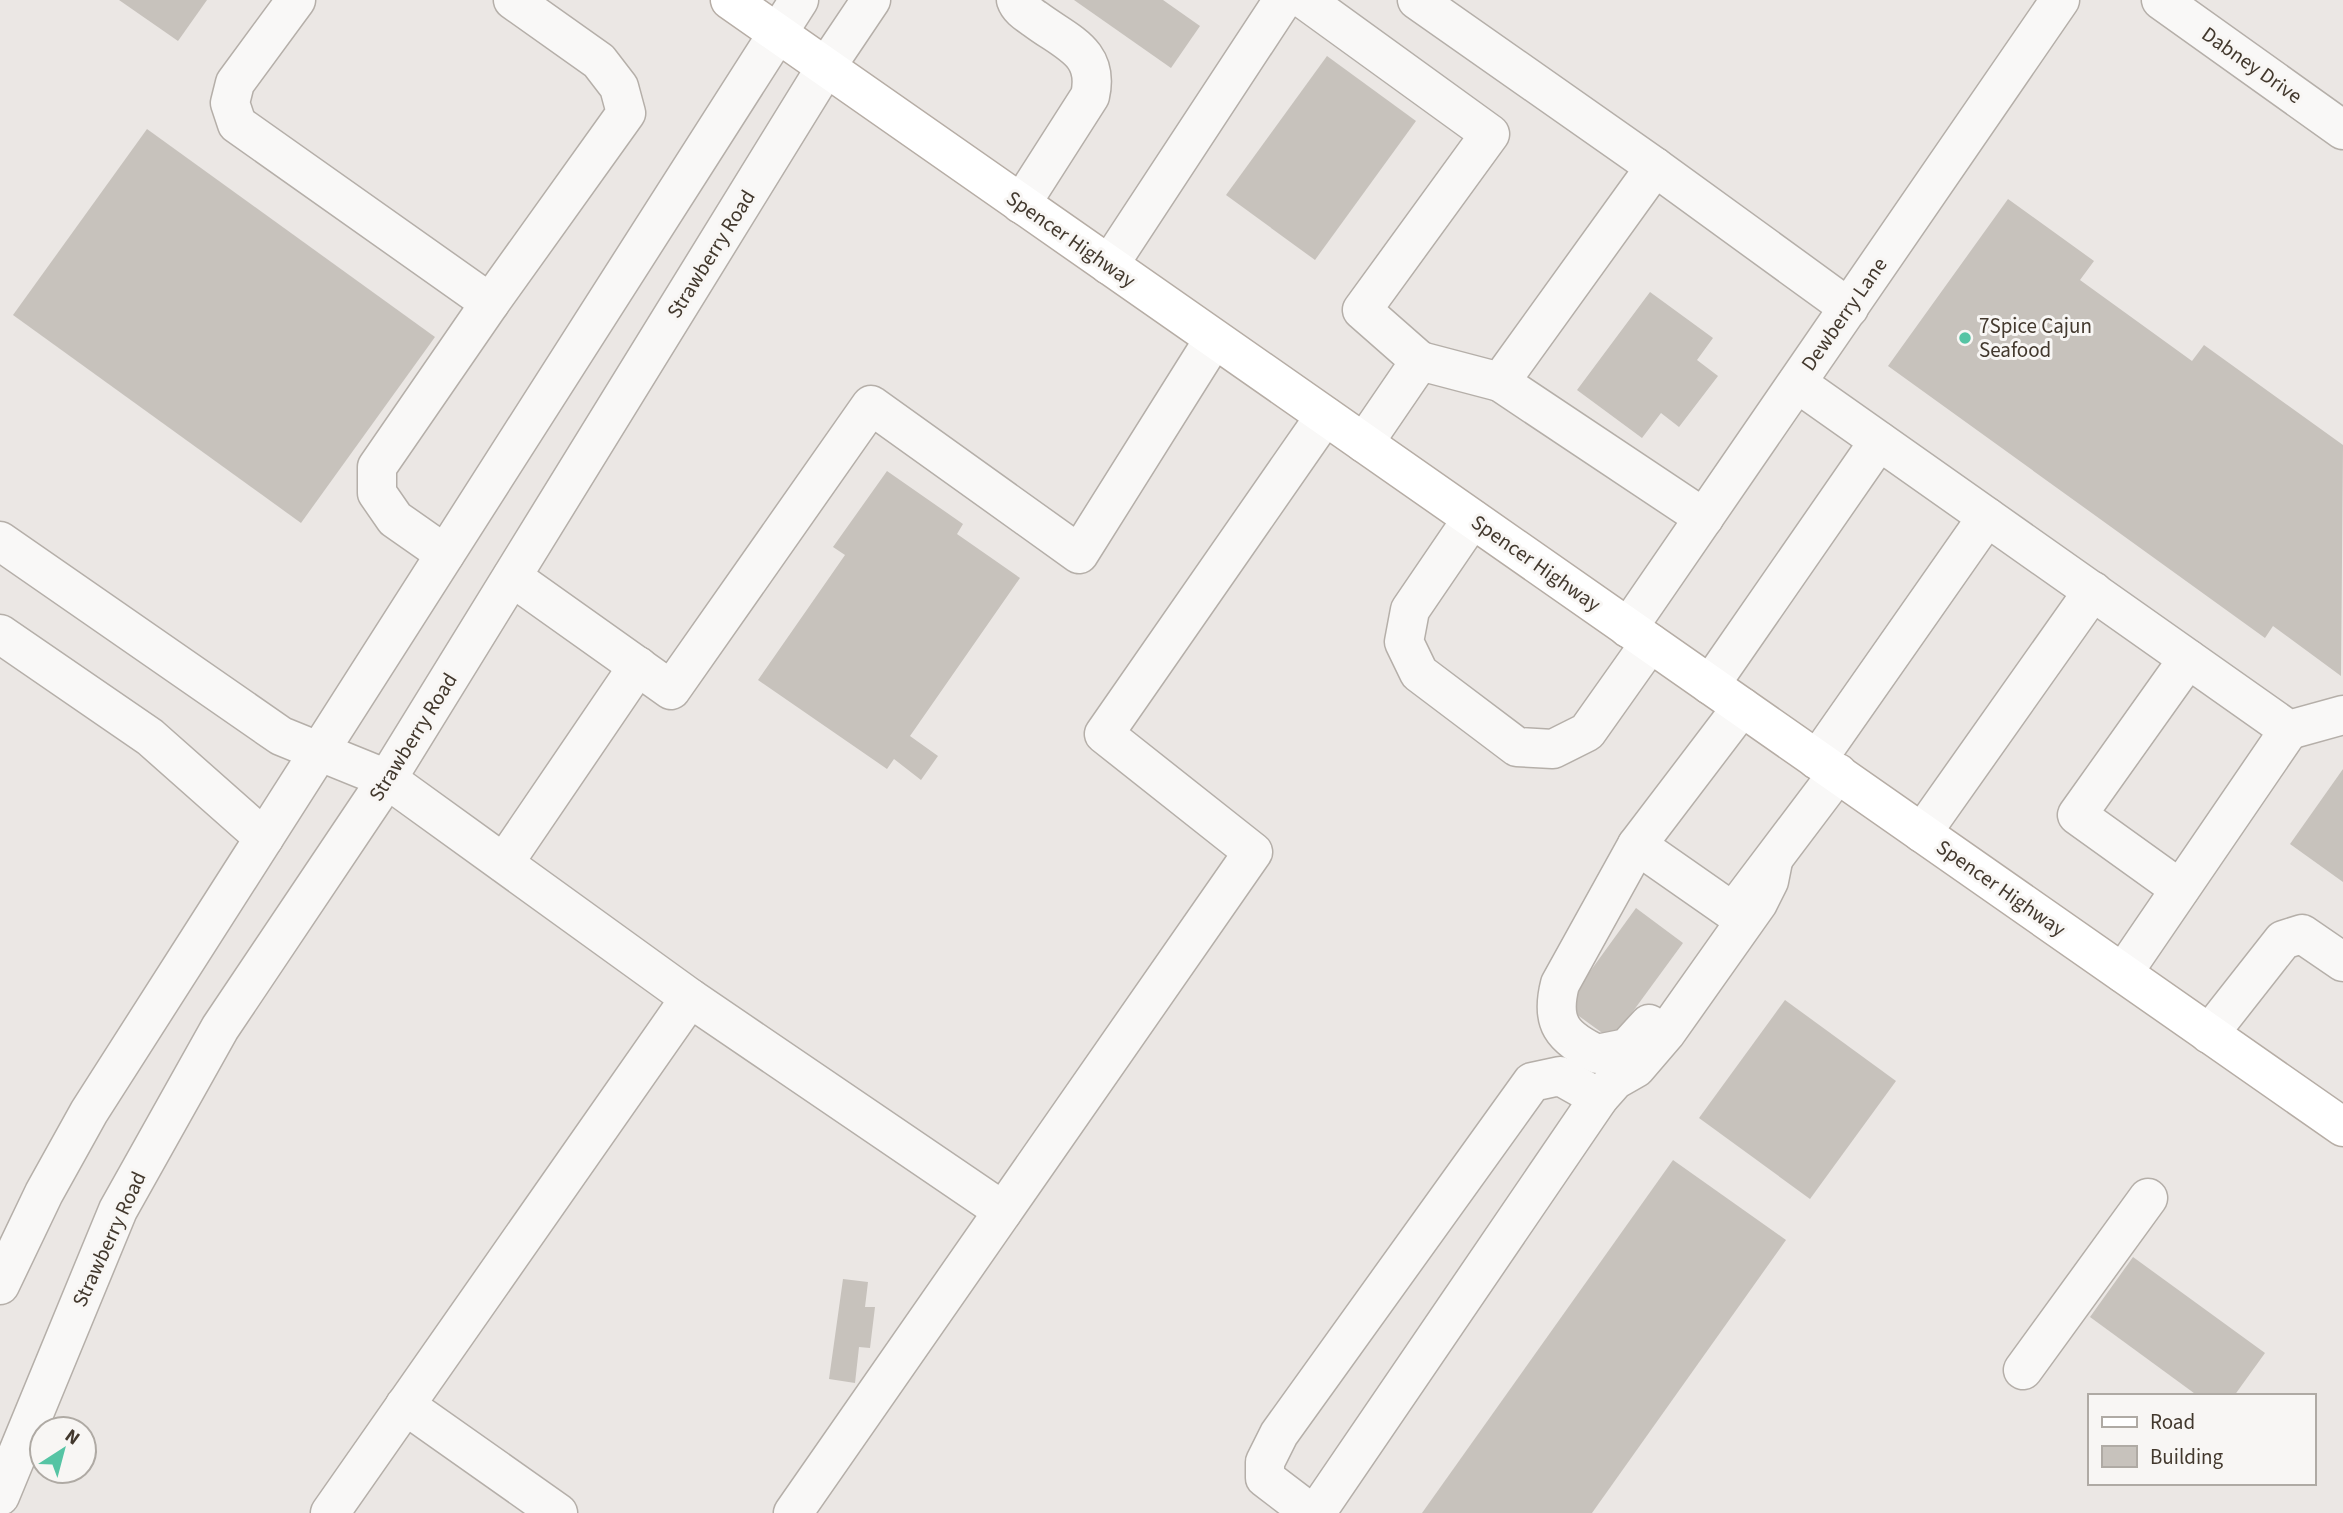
<svg xmlns="http://www.w3.org/2000/svg" width="2343" height="1513" font-family="'Source Sans 3',sans-serif">
<style>
.building{fill:#c7c2bc}
.lines{fill:none;stroke-linecap:round;stroke-linejoin:round}
.minor-casing{stroke:#b5afa9;stroke-width:41}
.major-casing{stroke:#b6ada5;stroke-width:41}
.minor{stroke:#f9f8f7;stroke-width:38}
.major{stroke:#fff;stroke-width:38}
.poi-dot{fill:#56c4a4;stroke:#f8f6f4;stroke-width:2.5}
.labels{text-anchor:middle;dominant-baseline:central;stroke-width:6;stroke-linejoin:round;paint-order:stroke}
.street-label{font-size:21px;fill:#42382d;stroke:#f8f6f4}
.poi-label{font-size:21px;fill:#42382d;stroke:#f8f6f4;text-anchor:start}
</style>
<rect width="100%" height="100%" fill="#ebe7e4"/>
<!-- building -->
<g class="building">
<path d="M 119,0 L 207,0 L 178,41 Z"/>
<path d="M 1074,0 L 1163,0 L 1200,26 L 1171,68 Z"/>
<path d="M 1327,56 L 1416,121 L 1315,260 L 1226,195 Z"/>
<path d="M 147,129 L 435,337 L 301,523 L 13,315 Z"/>
<path d="M 2008,199 L 2094,261 L 2080,280 L 2192,361 L 2204,345 L 2343,445 L 2341,676 L 2273,626 L 2265,638 L 1888,366 Z"/>
<path d="M 1650,292 L 1713,338 L 1697,360 L 1718,376 L 1679,427 L 1661,413 L 1642,438 L 1577,390 Z"/>
<path d="M 887,471 L 963,524 L 957,534 L 1020,578 L 910,736 L 938,756 L 921,780 L 894,759 L 887,769 L 758,680 L 845,555 L 833,547 Z"/>
<path d="M 2343,769 L 2343,882 L 2290,844 Z"/>
<path d="M 1636,908 L 1683,943 L 1612,1040 L 1565,1006 Z"/>
<path d="M 1785,1000 L 1896,1081 L 1810,1199 L 1699,1118 Z"/>
<path d="M 1673,1160 L 1786,1240 L 1592,1513 L 1422,1513 Z"/>
<path d="M 2133,1257 L 2265,1353 L 2234,1396 L 2198,1396 L 2090,1317 Z"/>
<path d="M 843,1279 L 868,1282 L 865,1307 L 875,1307 L 870,1348 L 859,1347 L 855,1383 L 829,1379 Z"/>
</g>
<g class="lines">
<!-- minor casing -->
<g class="minor-casing">
<g id="minor">
<path d="M 296,0 L 235,83 L 230,103 L 237,124 L 490,303 L 626,113 L 619,87 L 599,61 L 513,0"/>
<path d="M 1016,0 C 1019,9 1028,14 1035,19 C 1067,43 1100,52 1090,96 L 1021,204"/>
<path d="M 1305,0 L 1490,134 L 1362,310 L 1420,361 L 1364,443"/>
<path d="M 1417,0 L 1655,167"/>
<path d="M 2161,0 L 2343,130"/>
<path d="M 1109,265 L 1283,0"/>
<path d="M 1420,361 L 1500,382 L 1655,167 L 1849,308"/>
<path d="M 1500,382 L 1704,518"/>
<path d="M 1797,383 L 2289,730 L 2343,715"/>
<path d="M 1472,519 L 1410,610 L 1404,642 L 1419,673 L 1517,747 L 1553,749 L 1587,732 L 1650,643"/>
<path d="M 0,541 L 281,736 L 387,779 L 690,998 L 1003,1211"/>
<path d="M 445,554 L 395,519 L 377,493 L 377,467 L 490,303"/>
<path d="M 512,577 L 671,690 L 871,405 L 1079,554 L 1214,339"/>
<path d="M 1628,628 L 2060,0"/>
<path d="M 0,634 L 150,737 L 264,838"/>
<path d="M 1710,685 L 1879,441"/>
<path d="M 1742,707 L 1637,845 L 1733,912 L 1838,773"/>
<path d="M 1817,760 L 1987,517"/>
<path d="M 1922,833 L 2093,591"/>
<path d="M 1637,845 L 1560,984 C 1550,1023 1562,1037 1597,1054 L 1627,1048 L 1649,1024"/>
<path d="M 504,863 L 638,666"/>
<path d="M 2180,889 L 2077,815 L 2188,659"/>
<path d="M 2123,973 L 2289,730"/>
<path d="M 2209,1034 L 2283,940 L 2302,934 L 2343,962"/>
<path d="M 0,1285 L 44,1193 L 89,1112 L 799,0"/>
<path d="M 2023,1370 L 2148,1198"/>
<path d="M 405,1405 L 558,1513"/>
<path d="M 0,1496 L 118,1210 L 220,1028 L 387,779 L 826,67 L 871,0"/>
<path d="M 330,1513 L 690,998"/>
<path d="M 793,1513 L 1253,852 L 1104,734 L 1325,416"/>
<path d="M 1311,1513 L 1265,1478 L 1265,1462 L 1279,1434 L 1532,1082 L 1560,1076 L 1599,1098"/>
<path d="M 1316,1513 L 1599,1098 L 1615,1080 L 1636,1068 L 1666,1033 L 1758,903 L 1769,881 L 1773,861"/>
</g>
</g>
<!-- major casing -->
<g class="major-casing">
<path id="major" d="M 730,0 L 2343,1127"/>
</g>
<!-- minor -->
<use href="#minor" class="minor"/>
<!-- major -->
<use href="#major" class="major"/>
</g>
<!-- markers -->
<circle class="poi-dot" cx="1965" cy="338" r="7"/>
<g class="labels">
<!-- street labels -->
<g class="street-label">
<text transform="translate(2252 65) rotate(35)">Dabney Drive</text>
<text transform="translate(1071 239) rotate(35)">Spencer Highway</text>
<text transform="translate(711 254) rotate(-58)">Strawberry Road</text>
<text transform="translate(1844 314) rotate(-55)">Dewberry Lane</text>
<text transform="translate(1536 563) rotate(35)">Spencer Highway</text>
<text transform="translate(413 737) rotate(-58)">Strawberry Road</text>
<text transform="translate(2001 888) rotate(35)">Spencer Highway</text>
<text transform="translate(109 1239) rotate(-65)">Strawberry Road</text>
</g>
<!-- poi labels -->
<g class="poi-label">
<text x="1979" y="326">7Spice Cajun<tspan x="1979" dy="24">Seafood</tspan></text>
</g>
</g>
<!-- legend -->
<rect x="2088" y="1394" width="228" height="91" fill="#f8f6f4" stroke="#afaaa4" stroke-width="2"/>
<rect x="2102" y="1417" width="35" height="10" fill="#ffffff" stroke="#afaaa4" stroke-width="2"/>
<text x="2150" y="1429" font-size="21" fill="#42382d">Road</text>
<rect x="2102" y="1446" width="35" height="21" fill="#c7c2bc" stroke="#afaaa4" stroke-width="2"/>
<text x="2150" y="1464" font-size="21" fill="#42382d">Building</text>
<!-- north arrow -->
<g transform="translate(63 1450) rotate(36)"><circle r="33" fill="#f8f6f4" stroke="#afaaa4" stroke-width="2"/>
<path d="M0-5L12 26L0 18L-12 26Z" fill="#56c4a4"/>
<text y="-10" font-size="19" font-weight="bold" text-anchor="middle" fill="#42382d">N</text>
</g>
</svg>
